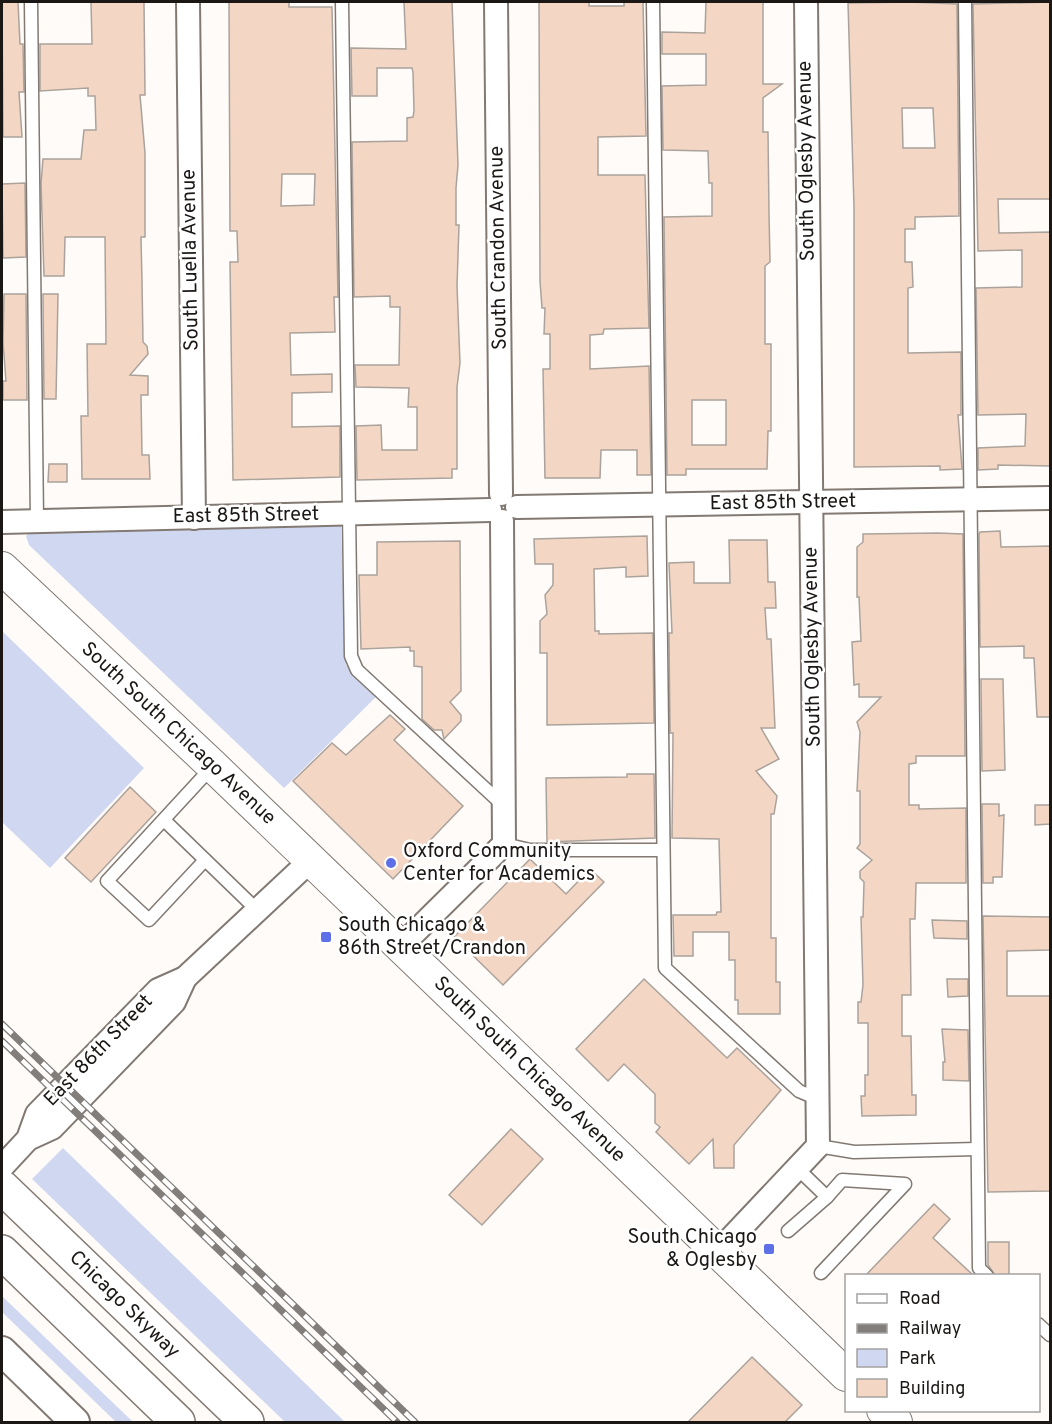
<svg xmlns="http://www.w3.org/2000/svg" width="1052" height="1424" font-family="Overpass,sans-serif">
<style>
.green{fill:#d0d8f1}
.building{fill:#f3d7c4;stroke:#aba29b;stroke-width:1.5;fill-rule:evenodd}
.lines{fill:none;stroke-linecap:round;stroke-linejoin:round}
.service-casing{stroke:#827973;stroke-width:15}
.minor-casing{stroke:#827973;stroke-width:26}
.tertiary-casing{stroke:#827973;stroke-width:32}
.secondary-casing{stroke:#827973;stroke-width:34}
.motorway-casing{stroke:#827973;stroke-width:36}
.service{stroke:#fff;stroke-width:12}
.minor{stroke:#fff;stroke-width:22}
.tertiary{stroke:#fff;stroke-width:28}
.secondary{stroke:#fff;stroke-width:32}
.motorway{stroke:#fff;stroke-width:33}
.rail-casing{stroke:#827e7c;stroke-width:7}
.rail{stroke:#fff;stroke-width:4.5;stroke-dasharray:14;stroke-linecap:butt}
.poi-dot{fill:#5d70e7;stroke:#fff;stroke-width:2}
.labels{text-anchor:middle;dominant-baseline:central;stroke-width:5;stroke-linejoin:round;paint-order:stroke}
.street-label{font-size:20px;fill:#1b1715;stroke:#fff}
.poi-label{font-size:20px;fill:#1b1715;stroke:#fff;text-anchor:start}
</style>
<rect width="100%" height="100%" fill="#fffbf8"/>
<!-- green -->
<g class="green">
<path d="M 341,525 L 346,665 L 376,697 L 284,788 L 29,545 L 26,536 L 33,529 Z"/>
<path d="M 2,631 L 144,768 L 50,868 L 2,822 Z"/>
<path d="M 63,1148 L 345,1422 L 285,1422 L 32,1179 Z"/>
<path d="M 2,1296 L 133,1422 L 116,1422 L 2,1312 Z"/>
</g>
<!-- building -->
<g class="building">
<path d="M 2,2 L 18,2 L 20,44 L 23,44 L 24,92 L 19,92 L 22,137 L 3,137 Z"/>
<path d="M 91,2 L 144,2 L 145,95 L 140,95 L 145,153 L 145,237 L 141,237 L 142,281 L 143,342 L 147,346 L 148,354 L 130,375 L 148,376 L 148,395 L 141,395 L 142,455 L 149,455 L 150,479 L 82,479 L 81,416 L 88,416 L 87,344 L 106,344 L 105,237 L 65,237 L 64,276 L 44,276 L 41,183 L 43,159 L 81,159 L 84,130 L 96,130 L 95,96 L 88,96 L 88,88 L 40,91 L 40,44 L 92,44 Z"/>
<path d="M 229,2 L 289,2 L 289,7 L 332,7 L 338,297 L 334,297 L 335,332 L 290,333 L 291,375 L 332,374 L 332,392 L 292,393 L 292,427 L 340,426 L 340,477 L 233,480 L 230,262 L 238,262 L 237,231 L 230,231 ZM 282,174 L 315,174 L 314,205 L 281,206 Z"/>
<path d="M 404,2 L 452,2 L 458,165 L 456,188 L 456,225 L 459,225 L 457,286 L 460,363 L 457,387 L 457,469 L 452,469 L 452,478 L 357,480 L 356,426 L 381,425 L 382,450 L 417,450 L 417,407 L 408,407 L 409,388 L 356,387 L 355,365 L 399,365 L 400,307 L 390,307 L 390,296 L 354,297 L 352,142 L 407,141 L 407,118 L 413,117 L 414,111 L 413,72 L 412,68 L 377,68 L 377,96 L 352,96 L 351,48 L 406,49 Z"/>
<path d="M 539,2 L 589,2 L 589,6 L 624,6 L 624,2 L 643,2 L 646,136 L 598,137 L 598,175 L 645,175 L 649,328 L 604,329 L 603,334 L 590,335 L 590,369 L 649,366 L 651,475 L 637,475 L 637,450 L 601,450 L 600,478 L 545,478 L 543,369 L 550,369 L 550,334 L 544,334 L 545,308 L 542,308 L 540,281 Z"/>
<path d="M 706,2 L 763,2 L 763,84 L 782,84 L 763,98 L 763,132 L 768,132 L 769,213 L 770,262 L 765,266 L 765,344 L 771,344 L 771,431 L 768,431 L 767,469 L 686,469 L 686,475 L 667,475 L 664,217 L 712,216 L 712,183 L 709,183 L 708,151 L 663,150 L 662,86 L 706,85 L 706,54 L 662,54 L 662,32 L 705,33 ZM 692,400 L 726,400 L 726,445 L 692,445 Z"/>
<path d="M 909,2 L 957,4 L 959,216 L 915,217 L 915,229 L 905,229 L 905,262 L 912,262 L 913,287 L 908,288 L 908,353 L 961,352 L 961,415 L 958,415 L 962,469 L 940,470 L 940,466 L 854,467 L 854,207 L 848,3 ZM 902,108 L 933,108 L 935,148 L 903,148 Z"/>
<path d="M 1050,2 L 1050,199 L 998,199 L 999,233 L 1050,232 L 1050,466 L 998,465 L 998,469 L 978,470 L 978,448 L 1025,446 L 1026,414 L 978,415 L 976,288 L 1022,287 L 1022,250 L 978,251 L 973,4 Z"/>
<path d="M 25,183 L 26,257 L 3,258 L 2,184 Z"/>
<path d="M 4,294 L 26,294 L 27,400 L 3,400 L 3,381 L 6,381 L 3,343 Z"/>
<path d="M 43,294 L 58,294 L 56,399 L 44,399 Z"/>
<path d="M 49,464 L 67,464 L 67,482 L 48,482 Z"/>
<path d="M 1000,531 L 1001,547 L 1050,546 L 1050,717 L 1037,717 L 1034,658 L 1024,658 L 1024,646 L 980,647 L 979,534 L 980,532 Z"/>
<path d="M 938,533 L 963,534 L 965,756 L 916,756 L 916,763 L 909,764 L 909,805 L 919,805 L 919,809 L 966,808 L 966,883 L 916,883 L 915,919 L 910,919 L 911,995 L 902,995 L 902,1036 L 911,1036 L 912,1095 L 916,1095 L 916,1115 L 862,1116 L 861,1096 L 865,1096 L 865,1075 L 868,1075 L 868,1023 L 858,1023 L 858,1002 L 861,1002 L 863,985 L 861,917 L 863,917 L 864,882 L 860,878 L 860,871 L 872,860 L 857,848 L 860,844 L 860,791 L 857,791 L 860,732 L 857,722 L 881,697 L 859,697 L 859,684 L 854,685 L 852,642 L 861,641 L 859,597 L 857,597 L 857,547 L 863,542 L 863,534 Z"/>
<path d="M 647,536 L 648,576 L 626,577 L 626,567 L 594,569 L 595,631 L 599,631 L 599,634 L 653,633 L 654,723 L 547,725 L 547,653 L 540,653 L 540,621 L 547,614 L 545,595 L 553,585 L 553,564 L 535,564 L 534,539 Z"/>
<path d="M 729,540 L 767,540 L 768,582 L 775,582 L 776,608 L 765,608 L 767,639 L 771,639 L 775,728 L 761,728 L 779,759 L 756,771 L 777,796 L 774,814 L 771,814 L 771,938 L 776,938 L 776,982 L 780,982 L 780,1014 L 738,1014 L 738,1000 L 735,1000 L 735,960 L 729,960 L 729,932 L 693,932 L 693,956 L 674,956 L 673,915 L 716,915 L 717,912 L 721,912 L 719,839 L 672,838 L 673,733 L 670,733 L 669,633 L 672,633 L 669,563 L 694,562 L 694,583 L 730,583 Z"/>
<path d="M 460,541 L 461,691 L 450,702 L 461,715 L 461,721 L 444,739 L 442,730 L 434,730 L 422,719 L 422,667 L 414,666 L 414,651 L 410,651 L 410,647 L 361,649 L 359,575 L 377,575 L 377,542 Z"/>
<path d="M 981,679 L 1003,679 L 1005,770 L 982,771 Z"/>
<path d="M 390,715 L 405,729 L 394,740 L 463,806 L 393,879 L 293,781 L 332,743 L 346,755 Z"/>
<path d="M 627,774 L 654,774 L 655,838 L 547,842 L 546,778 L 627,777 Z"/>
<path d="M 130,787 L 156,812 L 91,882 L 65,858 Z"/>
<path d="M 982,804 L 999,804 L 999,816 L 1004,815 L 1002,877 L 993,877 L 993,883 L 983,883 Z"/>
<path d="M 1035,805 L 1050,805 L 1050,824 L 1035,825 Z"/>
<path d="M 530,859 L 566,894 L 590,869 L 604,882 L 503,985 L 454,937 Z"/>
<path d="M 983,916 L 1050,917 L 1050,950 L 1007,951 L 1007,996 L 1050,996 L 1050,1191 L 988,1192 Z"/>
<path d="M 932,920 L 967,921 L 967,939 L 934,938 Z"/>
<path d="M 644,979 L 727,1058 L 737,1048 L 781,1090 L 734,1145 L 734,1168 L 714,1168 L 713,1139 L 689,1164 L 656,1132 L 660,1127 L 655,1123 L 655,1094 L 624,1064 L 608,1081 L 576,1049 Z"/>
<path d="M 947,979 L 968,979 L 968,996 L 948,997 Z"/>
<path d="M 942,1029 L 968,1030 L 969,1081 L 943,1080 L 943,1062 L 945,1062 Z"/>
<path d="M 511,1129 L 543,1159 L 482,1225 L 449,1195 Z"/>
<path d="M 934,1204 L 950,1219 L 933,1238 L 973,1275 L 866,1275 Z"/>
<path d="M 988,1242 L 1009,1242 L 1009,1275 L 995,1275 L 988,1265 Z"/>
<path d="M 752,1357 L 802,1405 L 785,1422 L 688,1422 Z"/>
</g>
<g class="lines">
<!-- service casing -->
<g class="service-casing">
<g id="service">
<path d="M 31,2 L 37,521"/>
<path d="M 342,2 L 351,656 L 357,670 L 504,806"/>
<path d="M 653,2 L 665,968 L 799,1091 L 818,1099"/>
<path d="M 965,2 L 979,1268 L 987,1276"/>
<path d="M 164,820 L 256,909"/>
<path d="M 504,844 L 530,850 L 662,850"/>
<path d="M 205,860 L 149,920 L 107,881 L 213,766"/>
<path d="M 818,1146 L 854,1152 L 977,1149"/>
<path d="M 797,1168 L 827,1197 L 842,1180 L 905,1184 L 821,1273"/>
<path d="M 788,1231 L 827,1197"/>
<path d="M 1038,1324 L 1050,1335"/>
</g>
</g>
<!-- minor casing -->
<g class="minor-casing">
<g id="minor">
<path d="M 188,2 L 194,518"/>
<path d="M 496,2 L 501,494"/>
<path d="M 517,507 L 1050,498"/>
<path d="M 2,522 L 490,510"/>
<path d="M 400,947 L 504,844 L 502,521"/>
<path d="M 185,978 L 311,860"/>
<path d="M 2,1167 L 28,1139 L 37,1114 L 158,990 L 185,978 L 174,1002 L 52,1128 L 28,1139"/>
<path d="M 718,1252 L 818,1146 L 806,2"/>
</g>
</g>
<!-- tertiary casing -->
<g class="tertiary-casing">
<path id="tertiary" d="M 2,1351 L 75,1422"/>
</g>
<!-- secondary casing -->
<g class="secondary-casing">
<g id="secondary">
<path d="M 2,568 L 213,766 L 846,1375"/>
<path d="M 883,1410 L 896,1422"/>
</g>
</g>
<!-- motorway casing -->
<g class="motorway-casing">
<g id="motorway">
<path d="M 2,1187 L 247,1422"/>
<path d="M 2,1252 L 178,1422"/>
</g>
</g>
<!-- service -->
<use href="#service" class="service"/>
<!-- minor -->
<use href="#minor" class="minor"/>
<!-- tertiary -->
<use href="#tertiary" class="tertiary"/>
<!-- secondary -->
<use href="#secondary" class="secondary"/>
<!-- motorway -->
<use href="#motorway" class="motorway"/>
<!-- rail casing -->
<g class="rail-casing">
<g id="rail">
<path d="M 2,1024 L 415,1422"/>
<path d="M 2,1041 L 397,1422"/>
</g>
</g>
<!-- rail -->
<use href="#rail" class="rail"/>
</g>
<!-- markers -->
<g class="poi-dot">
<circle cx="391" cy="863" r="6"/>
<rect x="320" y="931" width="12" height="12" rx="3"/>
<rect x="763" y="1243" width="12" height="12" rx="3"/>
</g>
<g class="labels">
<!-- street labels -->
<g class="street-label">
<text transform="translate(807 161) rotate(-91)">South Oglesby Avenue</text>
<text transform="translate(499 248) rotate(-91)">South Crandon Avenue</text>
<text transform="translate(191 260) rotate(-91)">South Luella Avenue</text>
<text transform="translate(783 503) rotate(-1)">East 85th Street</text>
<text transform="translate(246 516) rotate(-1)">East 85th Street</text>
<text transform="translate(813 647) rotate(-91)">South Oglesby Avenue</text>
<text transform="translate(178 734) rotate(43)">South South Chicago Avenue</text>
<text transform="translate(99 1051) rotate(-46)">East 86th Street</text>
<text transform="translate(529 1070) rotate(44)">South South Chicago Avenue</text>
<text transform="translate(124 1305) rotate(44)">Chicago Skyway</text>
</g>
<!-- poi labels -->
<g class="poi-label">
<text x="403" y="852">Oxford Community<tspan x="403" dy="23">Center for Academics</tspan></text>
<text x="338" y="926">South Chicago &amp;<tspan x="338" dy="23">86th Street/Crandon</tspan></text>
<text x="757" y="1238" text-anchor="end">South Chicago<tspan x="757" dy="23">&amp; Oglesby</tspan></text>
</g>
</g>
<!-- border -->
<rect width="1052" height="1424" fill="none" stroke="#1b1715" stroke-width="6"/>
<!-- legend -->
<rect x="845" y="1274" width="195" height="138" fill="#ffffff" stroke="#a4a2a1" stroke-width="1.5"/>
<rect x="857" y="1294" width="30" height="9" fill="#ffffff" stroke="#a4a2a1" stroke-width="1.5"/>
<text x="899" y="1304" font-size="18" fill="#1b1715">Road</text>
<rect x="857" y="1324" width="30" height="9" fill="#827e7c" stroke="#a4a2a1" stroke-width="1.5"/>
<text x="899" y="1334" font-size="18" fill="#1b1715">Railway</text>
<rect x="857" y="1349" width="30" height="18" fill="#d0d8f1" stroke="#a4a2a1" stroke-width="1.5"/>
<text x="899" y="1364" font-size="18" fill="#1b1715">Park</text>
<rect x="857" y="1379" width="30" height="18" fill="#f3d7c4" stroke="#a4a2a1" stroke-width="1.5"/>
<text x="899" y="1394" font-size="18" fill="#1b1715">Building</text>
</svg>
